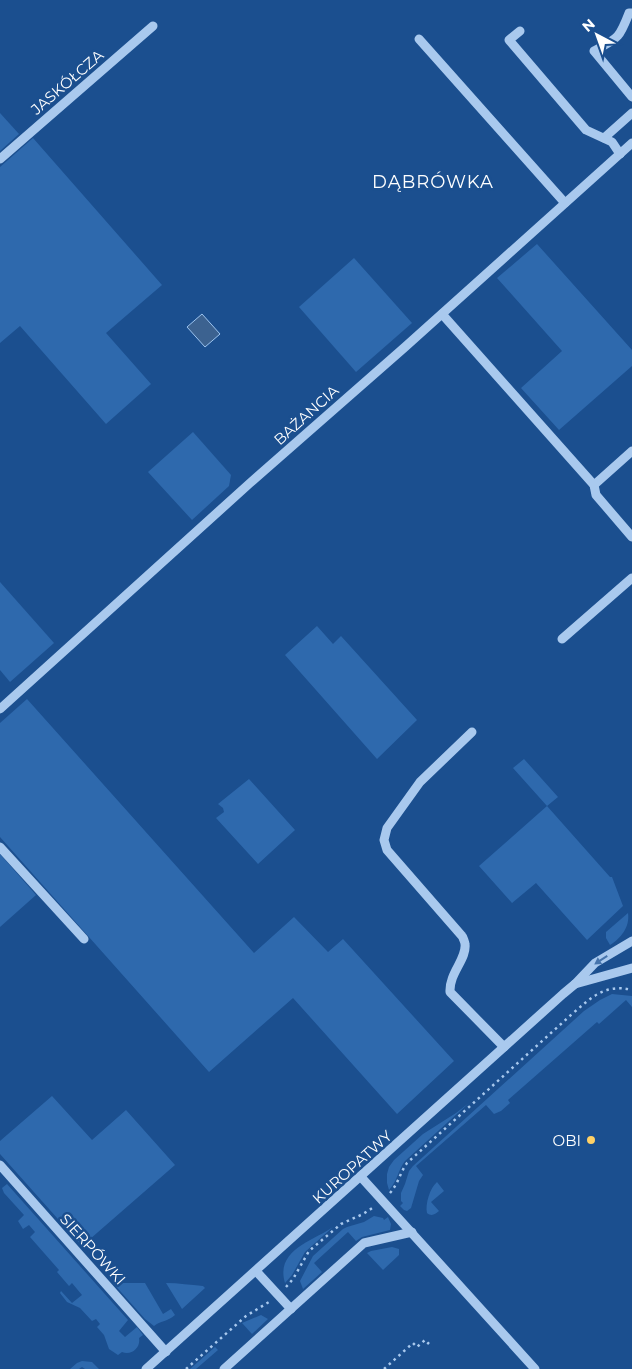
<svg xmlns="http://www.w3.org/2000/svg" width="632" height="1369" font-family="Montserrat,sans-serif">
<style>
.green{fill:#2e69ad}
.water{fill:#3c6290;stroke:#9cc4f0}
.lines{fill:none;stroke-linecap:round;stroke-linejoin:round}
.path{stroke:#a9c9ee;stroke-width:2.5;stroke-dasharray:2.5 4;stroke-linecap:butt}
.minor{stroke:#a9c9ee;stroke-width:9}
.oneway{fill:#4674ac}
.poi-dot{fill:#ffd166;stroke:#1b4f8f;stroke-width:2}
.labels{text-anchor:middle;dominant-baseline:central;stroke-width:5;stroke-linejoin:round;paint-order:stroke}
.street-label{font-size:15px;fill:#fff;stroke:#1b4f8f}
.poi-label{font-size:15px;fill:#fff;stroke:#1b4f8f;text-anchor:end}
.quarter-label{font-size:18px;letter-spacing:1px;fill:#fff;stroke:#1b4f8f}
</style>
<rect width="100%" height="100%" fill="#1b4f8f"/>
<!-- green -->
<g class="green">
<path d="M 0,113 L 19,134 L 0,151 Z"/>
<path d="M 33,138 L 162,285 L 106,333 L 151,384 L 106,424 L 20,326 L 0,343 L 0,167 Z"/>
<path d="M 537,244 L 632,350 L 632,366 L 559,430 L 521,388 L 562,351 L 497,278 Z"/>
<path d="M 354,258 L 412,323 L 356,372 L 299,307 Z"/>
<path d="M 193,432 L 231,475 L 229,486 L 192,520 L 148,472 Z"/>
<path d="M 0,582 L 54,643 L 10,682 L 0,670 Z"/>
<path d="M 317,626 L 333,644 L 341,636 L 417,720 L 377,759 L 285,655 Z"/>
<path d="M 27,699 L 254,953 L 294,917 L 328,952 L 343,939 L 454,1061 L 397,1114 L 293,998 L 209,1072 L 0,837 L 0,723 Z"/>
<path d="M 524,759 L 558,797 L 547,806 L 610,877 L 612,877 L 623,906 L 587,940 L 536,883 L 512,903 L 479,866 L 547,806 L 513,768 Z"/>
<path d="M 249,779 L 295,830 L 258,864 L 216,818 L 224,812 L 223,808 L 218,804 Z"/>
<path d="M 0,854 L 36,895 L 0,927 Z"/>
<path d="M 628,913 C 630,927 621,938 610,945 L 606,938 L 606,932 Z"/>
<path d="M 612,994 L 632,996 L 632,1007 L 626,1000 L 599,1024 L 597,1022 L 508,1100 L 510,1103 L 501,1111 L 494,1114 L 486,1105 L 416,1166 L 423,1175 L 419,1181 L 411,1208 L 407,1211 L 404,1210 L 400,1206 L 403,1203 L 401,1201 L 401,1193 L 405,1184 L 409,1171 L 413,1166 L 584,1011 L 600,1000 Z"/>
<path d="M 52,1096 L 92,1140 L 126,1110 L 175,1165 L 82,1246 L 0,1154 L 0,1141 Z"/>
<path d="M 469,1103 L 405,1161 C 398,1170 397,1182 389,1190 L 387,1183 L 387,1174 L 389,1167 L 394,1160 L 423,1134 L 456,1113 Z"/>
<path d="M 437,1182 L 444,1191 L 431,1202 L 439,1211 C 435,1214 432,1217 427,1213 C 425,1204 430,1188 437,1182 Z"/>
<path d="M 7,1184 L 128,1320 L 119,1331 L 125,1337 L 137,1327 L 143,1335 L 139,1338 C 141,1348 131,1356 122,1352 L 118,1355 L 109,1349 L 104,1335 L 97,1327 L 100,1324 L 96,1319 L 92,1321 L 80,1308 L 67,1302 L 60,1293 L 61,1291 L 72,1303 L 82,1295 L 72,1283 L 69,1286 L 57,1272 L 59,1270 L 30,1237 L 35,1232 L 29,1225 L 23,1229 L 18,1221 L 24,1215 L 4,1193 L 2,1188 Z"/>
<path d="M 374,1216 L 383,1218 L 384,1220 L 388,1217 L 391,1224 L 390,1230 L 362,1237 L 356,1241 L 348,1232 L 314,1263 L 322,1272 L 303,1289 L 300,1281 L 313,1256 L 343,1229 L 347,1227 L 364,1222 Z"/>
<path d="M 333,1227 L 305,1252 L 292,1275 L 285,1283 C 275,1250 313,1241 333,1227 Z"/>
<path d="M 392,1247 L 399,1249 L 399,1255 L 383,1270 L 367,1253 L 371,1251 Z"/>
<path d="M 113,1283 L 145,1283 L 163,1314 L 171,1309 L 175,1315 C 167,1322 162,1320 154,1326 L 145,1319 Z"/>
<path d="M 166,1283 C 179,1283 190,1285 203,1286 L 205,1288 L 182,1309 Z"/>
<path d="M 261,1315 L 268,1319 L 252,1334 L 242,1323 Z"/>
<path d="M 215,1347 L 218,1350 L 196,1369 L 190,1369 Z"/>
<path d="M 82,1361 L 92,1362 L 99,1369 L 85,1369 L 82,1367 L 79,1369 L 70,1369 L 77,1363 Z"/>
</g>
<!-- water -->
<path class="water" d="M 202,314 L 220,334 L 205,347 L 187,327 Z"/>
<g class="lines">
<!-- path -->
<g class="path">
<path d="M 390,1193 C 398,1184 400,1173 407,1163 L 572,1014 C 591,998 605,983 632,990"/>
<path d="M 286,1287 L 293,1279 L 309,1251 L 341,1224 L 363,1214 L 374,1207"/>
<path d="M 186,1369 L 246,1316 L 269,1302"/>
<path d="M 384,1369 L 413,1343 L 417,1347 L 425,1340 L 429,1344"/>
</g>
<!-- minor -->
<g class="minor">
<path d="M 632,13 L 629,13 C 619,39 618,38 594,51 L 632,97"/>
<path d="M 520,31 L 509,40 L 586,130 L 612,142 L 620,154"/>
<path d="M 419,39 L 565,203"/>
<path d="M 604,138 L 632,113"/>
<path d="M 0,159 L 153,26"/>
<path d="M 442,314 L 594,485 L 596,495 L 632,537"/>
<path d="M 594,485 L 632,451"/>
<path d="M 562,639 L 632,578"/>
<path d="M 0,709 L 250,483 L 405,347 L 632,143"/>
<path d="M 472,732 L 420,782 L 387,828 L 384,840 L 387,850 L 462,936 C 463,937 465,943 465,944 C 467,959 449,973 450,992 L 504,1047"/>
<path d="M 0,847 L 84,939"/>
<path d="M 575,984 L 632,968"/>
<path d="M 0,1165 L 166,1352"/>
<path d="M 361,1177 L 535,1369"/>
<path d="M 256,1271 L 291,1309"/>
<path d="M 146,1369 L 563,994 L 575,984 L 595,963 L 632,941"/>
<path d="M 224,1369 L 364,1243 L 412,1232"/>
</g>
</g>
<!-- one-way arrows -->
<defs><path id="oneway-solid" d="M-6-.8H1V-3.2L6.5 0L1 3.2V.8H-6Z" transform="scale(1.25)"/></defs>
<use class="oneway" href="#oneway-solid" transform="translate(601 960) rotate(147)"/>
<!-- markers -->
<circle class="poi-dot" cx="591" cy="1140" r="5"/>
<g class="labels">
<!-- street labels -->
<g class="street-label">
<text transform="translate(67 82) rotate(-41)">JASKÓŁCZA</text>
<text transform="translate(306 415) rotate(-42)">BAŻANCIA</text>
<text transform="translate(352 1167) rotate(-42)">KUROPATWY</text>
<text transform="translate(93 1249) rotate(48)">SIERPÓWKI</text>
</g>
<!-- poi labels -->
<g class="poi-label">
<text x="581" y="1140">OBI</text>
</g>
<!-- quarter labels -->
<g class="quarter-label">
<text x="433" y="182">DĄBRÓWKA</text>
</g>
</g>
<!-- north arrow -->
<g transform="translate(597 35) rotate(319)" stroke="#1b4f8f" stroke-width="4" paint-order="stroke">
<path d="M0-4L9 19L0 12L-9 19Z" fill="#ffffff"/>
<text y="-8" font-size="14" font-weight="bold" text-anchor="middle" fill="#ffffff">N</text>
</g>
</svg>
